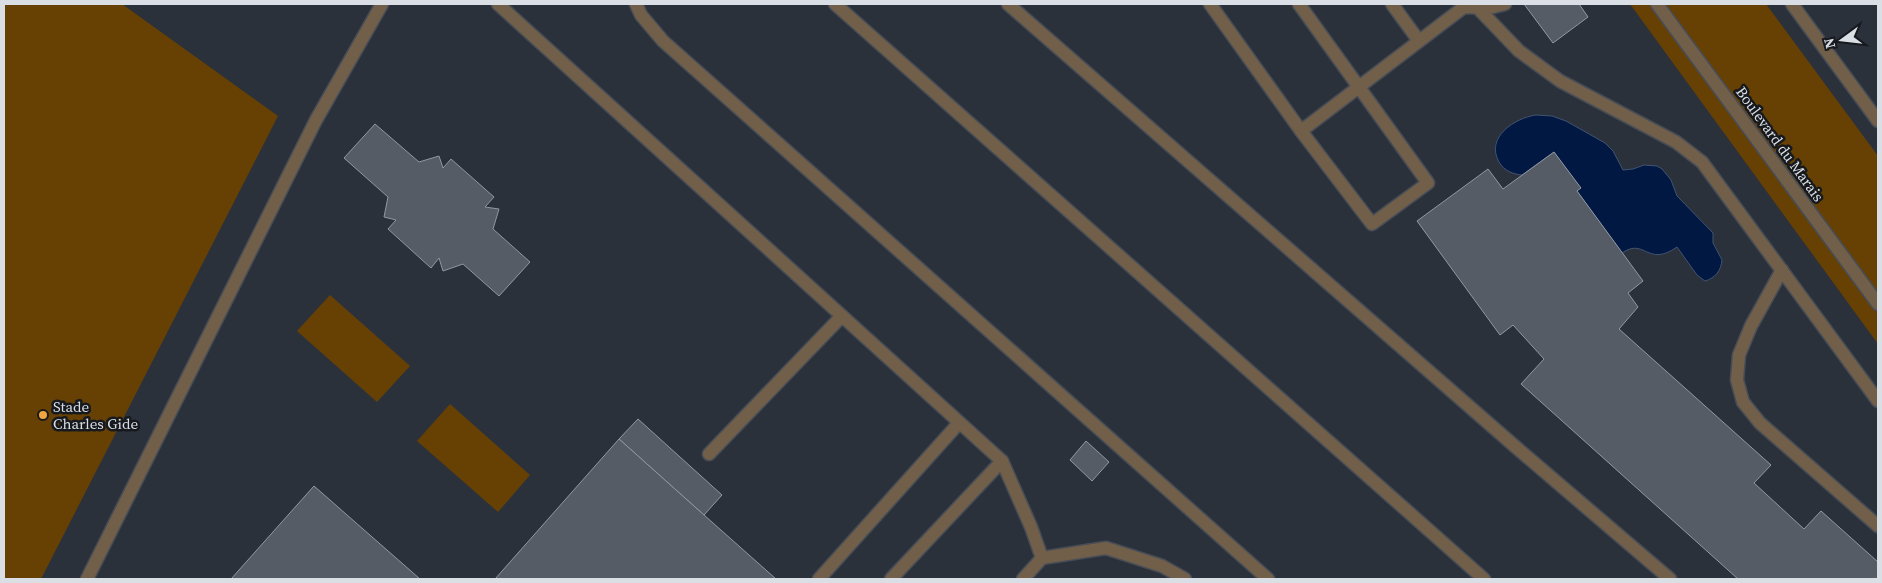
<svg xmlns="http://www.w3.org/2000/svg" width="1882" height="583" font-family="'Source Serif 4',serif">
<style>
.green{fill:#674104}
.water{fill:#001842;stroke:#415373}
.building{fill:#555c66;stroke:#9198a4}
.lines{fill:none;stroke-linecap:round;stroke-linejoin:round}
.minor-casing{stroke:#474d56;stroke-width:15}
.minor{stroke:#715f4a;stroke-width:12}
.poi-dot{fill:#f0a63f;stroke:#16191d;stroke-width:2}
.labels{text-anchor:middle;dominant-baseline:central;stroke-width:5;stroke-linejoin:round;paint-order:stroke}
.street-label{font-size:15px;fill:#dadee5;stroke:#16191d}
.poi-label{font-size:15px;fill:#dadee5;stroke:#16191d;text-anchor:start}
</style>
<rect width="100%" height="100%" fill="#2b313b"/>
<!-- green -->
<g class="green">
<path d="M 4,4 L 122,4 L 278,116 L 41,579 L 4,579 Z"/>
<path d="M 1630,4 L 1766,4 L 1878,156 L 1878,344 Z"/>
<path d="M 330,295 L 410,366 L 377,402 L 297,331 Z"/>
<path d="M 450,404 L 530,475 L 498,512 L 417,441 Z"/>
</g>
<!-- water -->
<path class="water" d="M 1536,115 L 1552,116 L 1566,121 L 1605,143 L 1613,151 L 1623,170 L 1633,169 L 1644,165 L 1657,166 L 1662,169 L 1671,180 L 1677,196 L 1713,233 L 1713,243 L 1722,260 C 1721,271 1715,278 1705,281 L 1697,275 L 1677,247 C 1647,268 1645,237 1622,253 L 1577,191 L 1580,188 L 1554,152 L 1522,175 C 1513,174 1504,171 1499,162 C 1485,137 1515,118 1536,115 Z"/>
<!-- building -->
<g class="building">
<path d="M 1524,4 L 1579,4 L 1588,17 L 1553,43 Z"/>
<path d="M 375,124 L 419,162 L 439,156 L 443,168 L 451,159 L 494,197 L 485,207 L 499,209 L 493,229 L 530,262 L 499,296 L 463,264 L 443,271 L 439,258 L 431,268 L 388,229 L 396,220 L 384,217 L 388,197 L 344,158 Z"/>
<path d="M 1554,152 L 1581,188 L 1577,191 L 1643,281 L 1628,293 L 1638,307 L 1619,329 L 1771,465 L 1754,483 L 1804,529 L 1821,511 L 1878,562 L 1878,579 L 1738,579 L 1521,384 L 1544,359 L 1513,325 L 1500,335 L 1417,221 L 1488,169 L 1503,189 Z"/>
<path d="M 638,419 L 722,495 L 704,515 L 619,439 Z"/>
<path d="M 619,439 L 704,515 L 776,579 L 495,579 Z"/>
<path d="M 1086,441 L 1109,462 L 1092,481 L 1070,460 Z"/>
<path d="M 314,486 L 420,579 L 231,579 Z"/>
</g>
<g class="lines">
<!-- minor casing -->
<g class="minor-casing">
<g id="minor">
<path d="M 498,4 L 1002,461 L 1031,527 L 1042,558 L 1023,579"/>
<path d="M 636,4 L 641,15 L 663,41 L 1268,579"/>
<path d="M 835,4 L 1484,579"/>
<path d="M 1008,4 L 1518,449 L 1670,579"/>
<path d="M 1210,4 L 1301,131 L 1464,7 L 1489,8 L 1505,4"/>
<path d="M 1299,4 L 1428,183 L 1372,224 L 1301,131"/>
<path d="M 1392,4 L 1419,41"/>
<path d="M 1474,4 L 1519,51 L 1560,81 L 1676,142 L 1702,162 L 1878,401"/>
<path d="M 1657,4 L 1878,304"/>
<path d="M 1792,4 L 1878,121"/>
<path d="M 1782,270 L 1751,326 L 1739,355 L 1737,380 L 1743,402 L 1760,423 L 1878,526"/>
<path d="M 709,454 L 842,316"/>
<path d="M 1042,558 L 1106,548 L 1162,566 L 1185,579"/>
<path d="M 87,579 L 316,120 L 382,4"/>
<path d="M 819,579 L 959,423"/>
<path d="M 891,579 L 1002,461"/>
</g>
</g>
<!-- minor -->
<use href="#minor" class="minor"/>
</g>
<!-- markers -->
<circle class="poi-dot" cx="43" cy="415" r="5"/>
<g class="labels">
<!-- street labels -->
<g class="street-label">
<text transform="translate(1780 144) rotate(54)">Boulevard du Marais</text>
</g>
<!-- poi labels -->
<g class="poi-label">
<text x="53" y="406">Stade<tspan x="53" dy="17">Charles Gide</tspan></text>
</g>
</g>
<!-- border -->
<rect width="1882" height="583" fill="none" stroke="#dadee5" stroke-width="10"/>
<!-- north arrow -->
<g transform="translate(1842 40) rotate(255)" stroke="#16191d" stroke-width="4" paint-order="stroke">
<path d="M0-4L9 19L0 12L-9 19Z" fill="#dadee5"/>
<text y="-8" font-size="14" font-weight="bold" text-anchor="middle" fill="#dadee5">N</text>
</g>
</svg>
